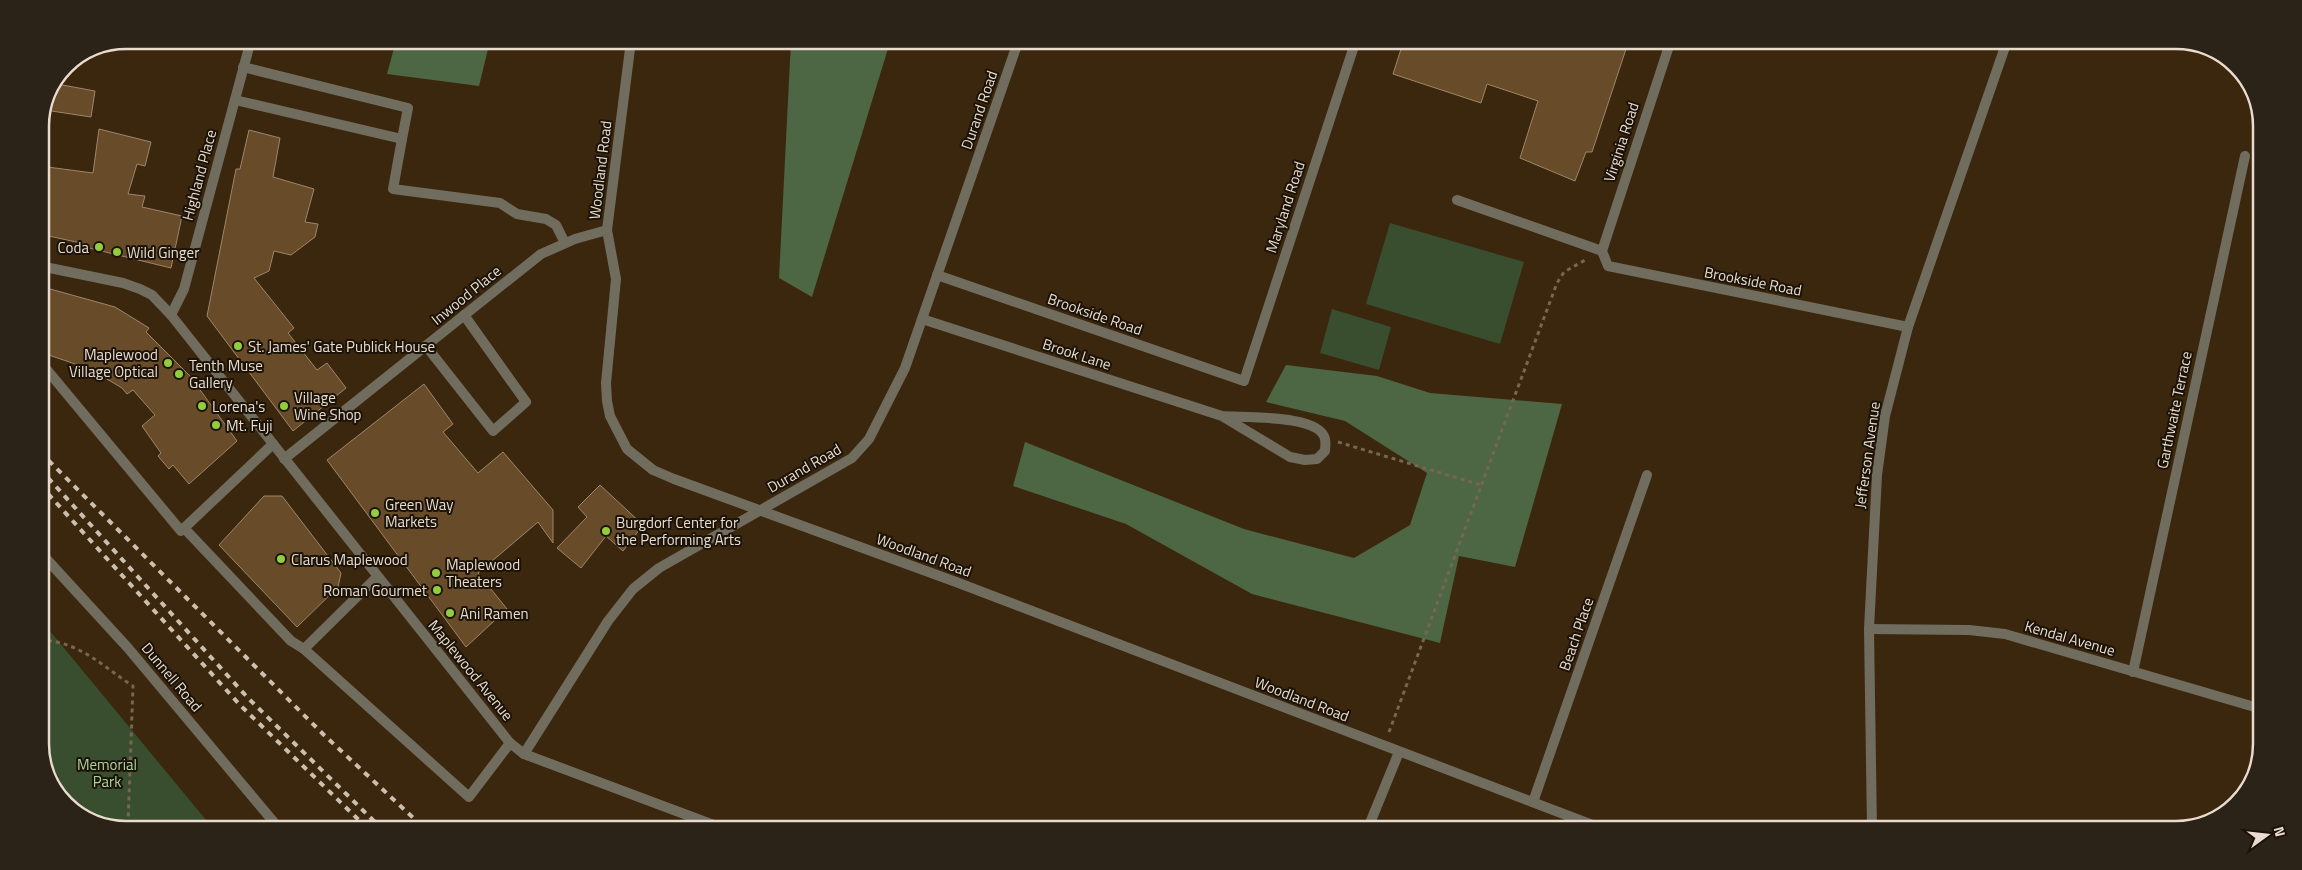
<svg xmlns="http://www.w3.org/2000/svg" width="2302" height="870" font-family="'Titillium Web',sans-serif">
<style>
.green{fill:#384e2f}
.forest{fill:#4d6643}
.building{fill:#684c2a;stroke:#9d866a}
.lines{fill:none;stroke-linecap:round;stroke-linejoin:round}
.path{stroke:#776650;stroke-width:3;stroke-dasharray:4 4;stroke-linecap:butt}
.service{stroke:#706c5e;stroke-width:10}
.minor{stroke:#706c5e;stroke-width:10}
.tertiary{stroke:#706c5e;stroke-width:10}
.rail{stroke:#cdbfaf;stroke-width:4;stroke-dasharray:6 6;stroke-linecap:butt}
.poi-dot{fill:#92cd3e;stroke:#1b1208;stroke-width:2}
.labels{text-anchor:middle;dominant-baseline:central;stroke-width:4;stroke-linejoin:round;paint-order:stroke}
.street-label{font-size:15px;fill:#e9dcce;stroke:#1b1208}
.poi-label{font-size:15px;fill:#e9dcce;stroke:#1b1208;text-anchor:start}
.park-label{font-size:15px;fill:#abd59a;stroke:#1b1208}
.rim{fill:none;stroke:#e9dcce;stroke-width:2.5}
</style>
<rect width="100%" height="100%" fill="#3b270d"/>
<!-- green -->
<g class="green">
<path d="M 1390,223 L 1524,262 L 1500,344 L 1366,304 Z"/>
<path d="M 1332,309 L 1391,327 L 1379,370 L 1320,353 Z"/>
<path d="M 40,619 L 211,826 L 98,825 L 58,797 L 55,789 L 59,776 L 48,770 L 40,750 Z"/>
</g>
<!-- forest -->
<g class="forest">
<path d="M 396,41 L 490,41 L 479,86 L 387,74 Z"/>
<path d="M 791,41 L 890,42 L 812,297 L 779,278 Z"/>
<path d="M 1286,365 L 1377,376 L 1430,393 L 1562,404 L 1515,567 L 1459,556 L 1440,643 L 1252,594 L 1126,524 L 1013,486 L 1025,442 L 1244,529 L 1354,558 L 1410,525 L 1427,473 L 1345,421 L 1266,402 Z"/>
</g>
<!-- building -->
<g class="building">
<path d="M 1403,43 L 1628,43 L 1592,152 L 1586,152 L 1575,181 L 1520,158 L 1538,101 L 1487,84 L 1481,103 L 1393,74 Z"/>
<path d="M 57,84 L 95,91 L 91,117 L 45,110 Z"/>
<path d="M 99,129 L 151,142 L 145,166 L 137,164 L 128,194 L 145,196 L 142,207 L 182,216 L 171,268 L 85,247 L 85,244 L 40,234 L 40,166 L 93,173 Z"/>
<path d="M 249,130 L 280,138 L 273,177 L 314,189 L 305,222 L 318,224 L 315,237 L 291,255 L 274,251 L 269,271 L 254,278 L 294,328 L 288,333 L 317,370 L 327,363 L 346,388 L 293,431 L 207,316 L 236,169 L 240,169 Z"/>
<path d="M 43,287 L 115,307 L 149,328 L 146,332 L 190,376 L 237,441 L 189,484 L 173,465 L 169,469 L 158,456 L 161,453 L 142,426 L 155,415 L 133,390 L 127,394 L 122,388 L 90,369 L 40,352 L 40,299 Z"/>
<path d="M 424,384 L 453,424 L 443,432 L 478,473 L 503,452 L 553,510 L 553,543 L 538,522 L 478,573 L 507,609 L 466,647 L 327,460 Z"/>
<path d="M 600,485 L 643,525 L 623,551 L 606,536 L 581,568 L 557,548 L 587,517 L 578,507 Z"/>
<path d="M 264,496 L 282,496 L 341,573 L 338,587 L 297,627 L 219,545 Z"/>
</g>
<g class="lines">
<!-- path -->
<g class="path">
<path d="M 1338,442 L 1481,485"/>
<path d="M 40,640 C 79,641 102,666 133,686 L 128,825"/>
<path d="M 1389,732 L 1557,283 L 1564,272 L 1587,259"/>
</g>
<!-- service -->
<g class="service">
<path d="M 235,100 L 402,139 L 408,108 L 243,67"/>
<path d="M 402,139 L 393,189 L 500,203 L 517,214 L 546,219 L 556,225 L 565,243"/>
<path d="M 1457,200 L 1602,251"/>
<path d="M 426,346 L 493,431 L 526,402 L 464,315"/>
<path d="M 40,366 L 47,370 L 181,531 L 273,444"/>
<path d="M 184,528 L 291,641 L 304,649 L 469,797 L 510,743"/>
<path d="M 304,649 L 377,577"/>
</g>
<!-- minor -->
<g class="minor">
<path d="M 631,41 L 607,230 L 616,279 L 606,383 L 607,401 L 610,416 L 627,449 L 653,470 L 674,479 L 956,582 L 1603,829"/>
<path d="M 1670,43 L 1602,251 L 1608,266 L 1908,327"/>
<path d="M 937,275 L 1244,381 L 1355,43"/>
<path d="M 171,315 L 184,289 L 251,40"/>
<path d="M 922,319 L 1222,416 L 1290,457 L 1305,460 L 1317,459 L 1325,451 C 1325,448 1326,443 1325,439 C 1320,414 1243,418 1222,416"/>
<path d="M 284,459 L 541,254 L 575,239 L 607,230"/>
<path d="M 40,552 L 128,648 L 277,826"/>
<path d="M 1869,629 L 1969,630 L 2005,634 L 2258,708"/>
<path d="M 2133,672 L 2245,156"/>
<path d="M 524,754 L 608,621 L 633,589 L 659,568 L 852,458 L 869,439 L 905,368 L 1018,42"/>
<path d="M 1533,802 L 1647,475"/>
<path d="M 1368,828 L 1399,752"/>
</g>
<!-- tertiary -->
<g class="tertiary">
<path d="M 40,266 L 123,283 L 140,289 L 152,295 L 171,315 L 510,743 L 524,754 L 719,827"/>
<path d="M 1872,829 L 1869,629 L 1877,475 L 1885,416 L 1908,327 L 2006,44"/>
</g>
<!-- rail -->
<g class="rail">
<path d="M 40,452 L 324,735 L 422,826"/>
<path d="M 40,469 L 248,698 L 379,826"/>
<path d="M 40,485 L 240,705 L 365,826"/>
</g>
</g>
<!-- markers -->
<g class="poi-dot">
<circle cx="99" cy="247" r="5"/>
<circle cx="117" cy="252" r="5"/>
<circle cx="238" cy="346" r="5"/>
<circle cx="168" cy="363" r="5"/>
<circle cx="179" cy="374" r="5"/>
<circle cx="202" cy="406" r="5"/>
<circle cx="284" cy="406" r="5"/>
<circle cx="216" cy="425" r="5"/>
<circle cx="375" cy="513" r="5"/>
<circle cx="606" cy="531" r="5"/>
<circle cx="281" cy="559" r="5"/>
<circle cx="436" cy="573" r="5"/>
<circle cx="437" cy="590" r="5"/>
<circle cx="450" cy="613" r="5"/>
</g>
<g class="labels">
<!-- street labels -->
<g class="street-label">
<text transform="translate(979 110) rotate(-71)">Durand Road</text>
<text transform="translate(1621 142) rotate(-72)">Virginia Road</text>
<text transform="translate(600 170) rotate(-83)">Woodland Road</text>
<text transform="translate(199 175) rotate(-75)">Highland Place</text>
<text transform="translate(1285 207) rotate(-72)">Maryland Road</text>
<text transform="translate(1753 281) rotate(11)">Brookside Road</text>
<text transform="translate(466 295) rotate(-39)">Inwood Place</text>
<text transform="translate(1095 314) rotate(19)">Brookside Road</text>
<text transform="translate(1077 354) rotate(18)">Brook Lane</text>
<text transform="translate(2174 410) rotate(-78)">Garthwaite Terrace</text>
<text transform="translate(1867 455) rotate(-82)">Jefferson Avenue</text>
<text transform="translate(804 468) rotate(-30)">Durand Road</text>
<text transform="translate(924 555) rotate(20)">Woodland Road</text>
<text transform="translate(1576 634) rotate(-71)">Beach Place</text>
<text transform="translate(2070 638) rotate(16)">Kendal Avenue</text>
<text transform="translate(471 670) rotate(51)">Maplewood Avenue</text>
<text transform="translate(172 677) rotate(50)">Dunnell Road</text>
<text transform="translate(1302 699) rotate(21)">Woodland Road</text>
</g>
<!-- poi labels -->
<g class="poi-label">
<text x="89" y="247" text-anchor="end">Coda</text>
<text x="127" y="252">Wild Ginger</text>
<text x="248" y="346">St. James' Gate Publick House</text>
<text x="158" y="354" text-anchor="end">Maplewood<tspan x="158" dy="17">Village Optical</tspan></text>
<text x="189" y="365">Tenth Muse<tspan x="189" dy="17">Gallery</tspan></text>
<text x="294" y="397">Village<tspan x="294" dy="17">Wine Shop</tspan></text>
<text x="212" y="406">Lorena's</text>
<text x="226" y="425">Mt. Fuji</text>
<text x="385" y="504">Green Way<tspan x="385" dy="17">Markets</tspan></text>
<text x="616" y="522">Burgdorf Center for<tspan x="616" dy="17">the Performing Arts</tspan></text>
<text x="291" y="559">Clarus Maplewood</text>
<text x="446" y="564">Maplewood<tspan x="446" dy="17">Theaters</tspan></text>
<text x="427" y="590" text-anchor="end">Roman Gourmet</text>
<text x="460" y="613">Ani Ramen</text>
</g>
<!-- park labels -->
<g class="park-label">
<text x="107" y="764">Memorial<tspan x="107" dy="17">Park</tspan></text>
</g>
</g>
<!-- crop -->
<path d="M0 0H2302V870H0ZM126 49H2176A77 77 0 0 1 2253 126V744A77 77 0 0 1 2176 821H126A77 77 0 0 1 49 744V126A77 77 0 0 1 126 49Z" fill="#2b2218" fill-rule="evenodd"/>
<path class="rim" d="M126 49H2176A77 77 0 0 1 2253 126V744A77 77 0 0 1 2176 821H126A77 77 0 0 1 49 744V126A77 77 0 0 1 126 49Z"/>
<!-- north arrow -->
<g transform="translate(2267 835) rotate(75)" stroke="#1b1208" stroke-width="4" paint-order="stroke">
<path d="M0-4L9 19L0 12L-9 19Z" fill="#e9dcce"/>
<text y="-8" font-size="14" font-weight="bold" text-anchor="middle" fill="#e9dcce">N</text>
</g>
</svg>
